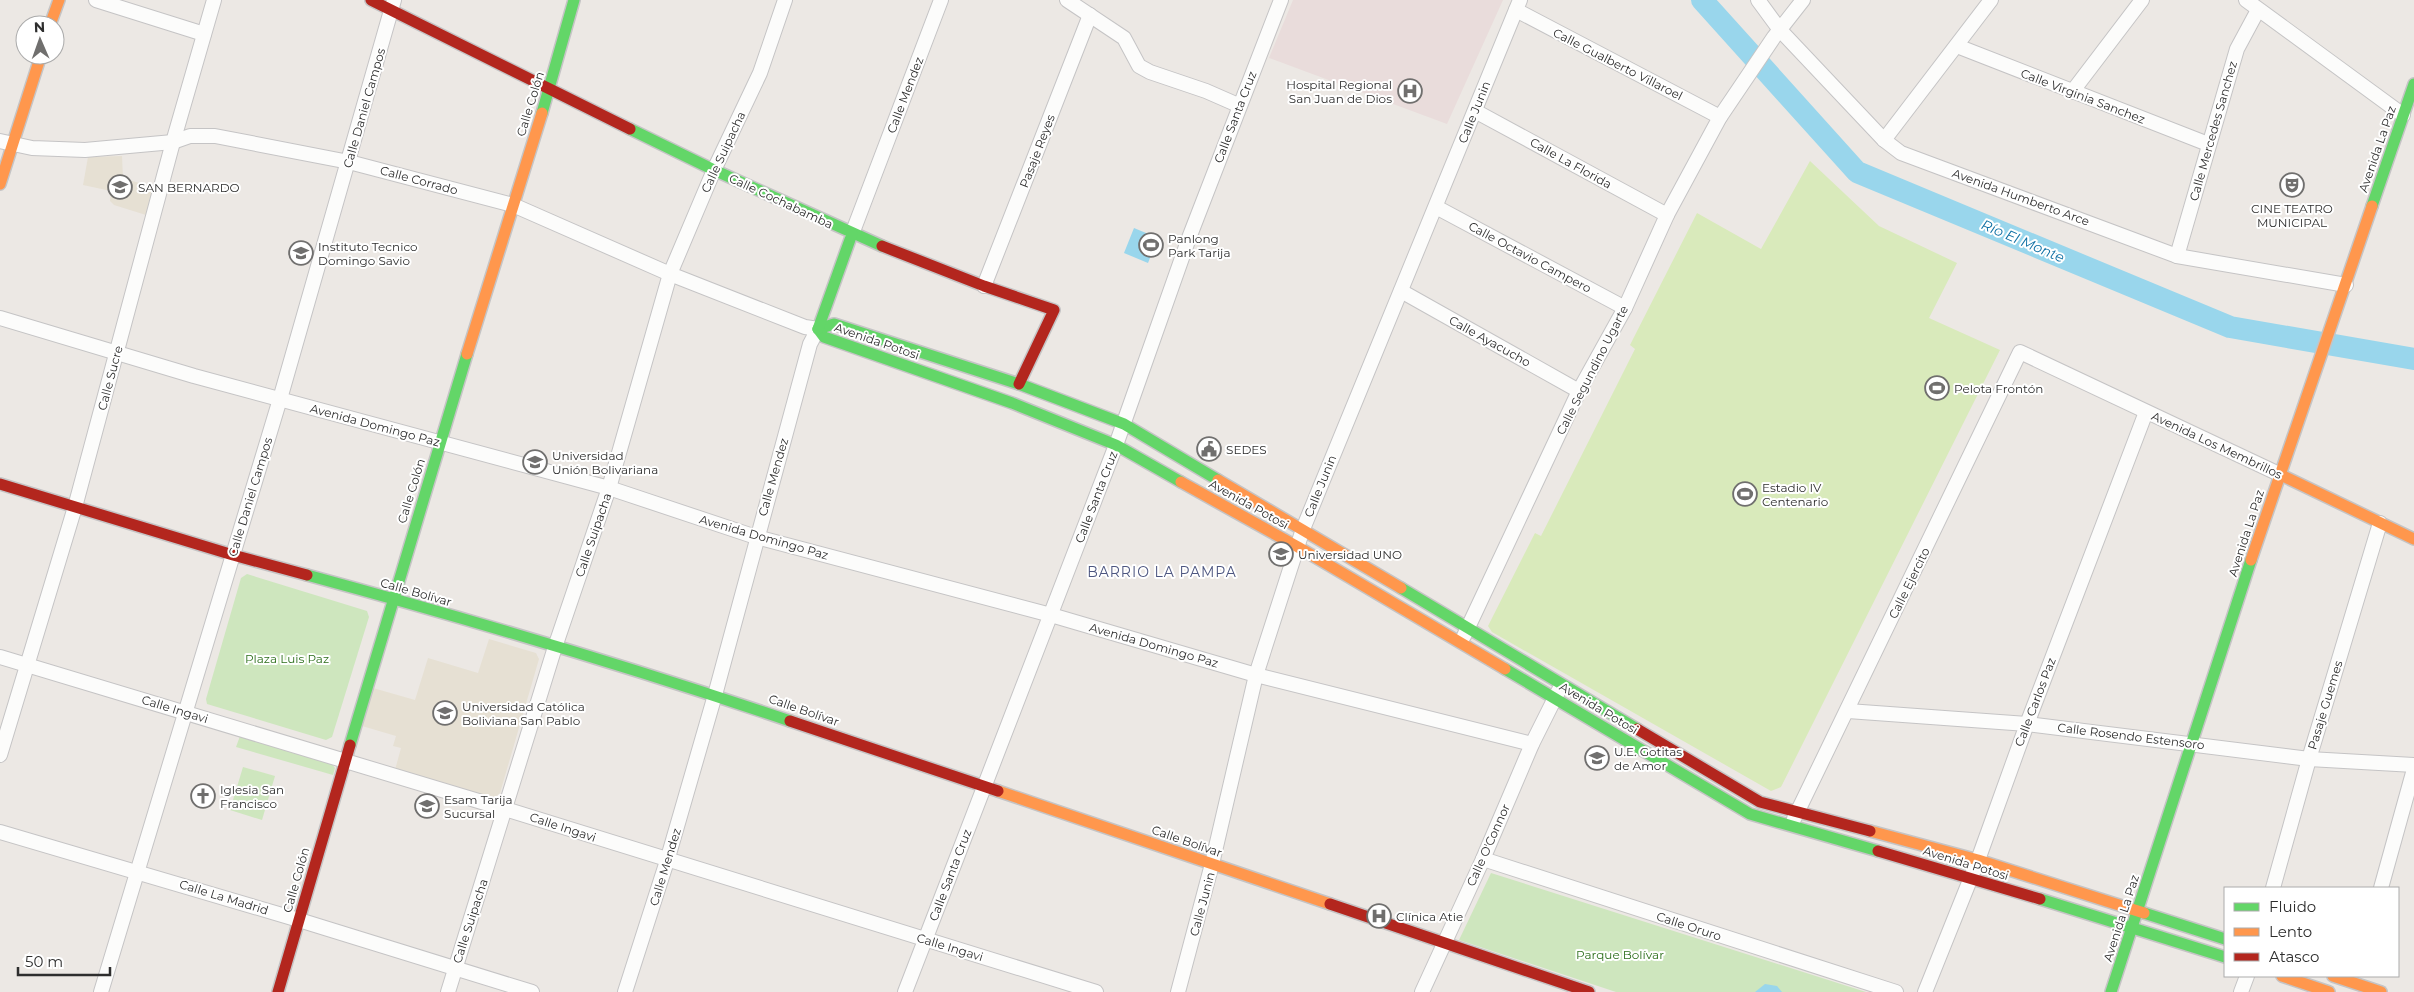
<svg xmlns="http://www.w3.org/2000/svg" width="2414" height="992" font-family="Montserrat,sans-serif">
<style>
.education{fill:#e6e0d3}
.medical{fill:#e9dcdb}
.green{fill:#cee6be}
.pitch{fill:#d9eabb}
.water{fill:#99d6ec}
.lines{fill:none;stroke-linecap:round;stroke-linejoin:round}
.river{stroke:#99d6ec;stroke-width:22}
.street-casing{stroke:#c5c4c5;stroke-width:16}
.fast-casing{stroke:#c5c4c5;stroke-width:14}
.slow-casing{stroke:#c5c4c5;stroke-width:14}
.jam-casing{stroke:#c5c4c5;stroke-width:14}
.street{stroke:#fcfcfb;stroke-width:14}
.fast{stroke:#63d668;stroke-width:11}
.slow{stroke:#ff974d;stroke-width:11}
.jam{stroke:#b3261e;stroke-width:11}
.labels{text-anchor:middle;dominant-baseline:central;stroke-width:4;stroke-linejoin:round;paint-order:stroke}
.street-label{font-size:12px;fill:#2e2e2e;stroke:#fff}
.poi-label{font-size:12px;fill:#2e2e2e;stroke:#fff;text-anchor:start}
.park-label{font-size:12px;fill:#2c6e1b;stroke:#fff}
.water-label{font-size:14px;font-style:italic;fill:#0d6fa3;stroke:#fff}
.neighbourhood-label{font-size:14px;letter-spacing:1px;fill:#4d5680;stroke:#fff}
</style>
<rect width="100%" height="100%" fill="#ece8e4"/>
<!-- education -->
<g class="education">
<path d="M 122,156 L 123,178 L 155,188 L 146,215 L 114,205 L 110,201 L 111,191 L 83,185 L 88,157 Z"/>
<path d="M 489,639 L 536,653 L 539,659 L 500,793 L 493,799 L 395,770 L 401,748 L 393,746 L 396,736 L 362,726 L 373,688 L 415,700 L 428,658 L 478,673 Z"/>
</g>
<!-- medical -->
<path class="medical" d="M 1293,0 L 1503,0 L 1447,124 L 1269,58 Z"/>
<!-- green -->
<g class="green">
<path d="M 247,574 L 367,611 L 369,617 L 332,737 L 326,740 L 207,704 L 206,699 L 241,578 Z"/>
<path d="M 240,736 L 332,764 L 335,768 L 333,775 L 236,747 Z"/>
<path d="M 243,767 L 275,776 L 262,820 L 230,810 Z"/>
<path d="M 1491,873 L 1866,992 L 1616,992 L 1459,940 Z"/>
</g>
<!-- pitch -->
<path class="pitch" d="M 1810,161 L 1879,226 L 1957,263 L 1929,318 L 2000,350 L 1781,787 L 1771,791 L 1492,632 L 1488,626 L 1535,533 L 1541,536 L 1635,349 L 1630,345 L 1697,213 L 1761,249 Z"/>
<!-- water -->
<g class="water">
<path d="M 1134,228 L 1158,238 L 1148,263 L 1124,253 Z"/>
<path d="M 1765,984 L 1777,986 L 1782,992 L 1755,992 Z"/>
</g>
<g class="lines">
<!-- river -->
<path class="river" d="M 1702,0 L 1857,172 L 2230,327 L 2414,359"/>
<!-- street casing -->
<g class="street-casing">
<g id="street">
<path d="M 96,0 L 204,34"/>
<path d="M 1067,0 L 1124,38 L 1139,66 L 1150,72 L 1206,91 L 1238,105"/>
<path d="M 1758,0 L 1780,30 L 1884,140 L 1901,153 L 2177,256 L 2346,285"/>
<path d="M 2246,0 L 2403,115"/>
<path d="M 1516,10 L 1720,117"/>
<path d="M 1957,46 L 2208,144"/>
<path d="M 2072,92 L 2142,0"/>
<path d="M 1475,111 L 1667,215"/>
<path d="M 1884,140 L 1991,0"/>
<path d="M 0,141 L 32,148 L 85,150 L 173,142 L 190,136 L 215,136 L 349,162 L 513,205 L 670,274 L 805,327 L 818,329 L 810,344 L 715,695 L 667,861 L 625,992"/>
<path d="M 1436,207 L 1625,308"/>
<path d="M 852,234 L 941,0"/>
<path d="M 2177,256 L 2237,49 L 2258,10"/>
<path d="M 984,286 L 1090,15"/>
<path d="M 1401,291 L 1579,391"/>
<path d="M 0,318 L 194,376 L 609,488 L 756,537 L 1051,615 L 1256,675 L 1532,744"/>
<path d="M 1464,636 L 1579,391 L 1625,308 L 1667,215 L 1720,117 L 1774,37 L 1803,0"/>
<path d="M 0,657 L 505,809 L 1096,992"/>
<path d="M 1848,711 L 2027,724 L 2309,759 L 2414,765"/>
<path d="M 0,755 L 75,507 L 173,142 L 214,0"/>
<path d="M 1794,819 L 2020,352 L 2279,474"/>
<path d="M 0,832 L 299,920 L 532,992"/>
<path d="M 1483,859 L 1896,992"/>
<path d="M 2273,888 L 2309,759 L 2380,523"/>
<path d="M 2381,888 L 2414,769"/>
<path d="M 101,992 L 280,399 L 394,0"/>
<path d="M 448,992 L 555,647 L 609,488 L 670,274 L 714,170 L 760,73 L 785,0"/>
<path d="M 905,992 L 1116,445 L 1189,238 L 1281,0"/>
<path d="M 1178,992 L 1212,864 L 1256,675 L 1303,529 L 1520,0"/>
<path d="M 1422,992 L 1483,859 L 1532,744 L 1559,690"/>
<path d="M 1925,992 L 1978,860 L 2027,724 L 2146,412"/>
<path d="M 2241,992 L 2247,976"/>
</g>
</g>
<!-- fast casing -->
<g class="fast-casing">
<g id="fast">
<path d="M 542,113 L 574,0"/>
<path d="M 630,129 L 714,170 L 882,246"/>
<path d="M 2372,206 L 2414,84"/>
<path d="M 818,329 L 824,337 L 1012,403 L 1116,445 L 1181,482"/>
<path d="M 818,329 L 834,324 L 1019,384 L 1124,424 L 1218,480"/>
<path d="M 818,329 L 852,234"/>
<path d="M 307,575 C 469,619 631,667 790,721"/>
<path d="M 1401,588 L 1637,729"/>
<path d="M 1505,669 L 1750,814 L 1878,851"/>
<path d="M 350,745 L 467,354"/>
<path d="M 2040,899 L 2225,957"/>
<path d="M 2144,913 L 2225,939"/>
<path d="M 2111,992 L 2251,560"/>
</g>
</g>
<!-- slow casing -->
<g class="slow-casing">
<g id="slow">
<path d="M 50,25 L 59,0"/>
<path d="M 0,184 L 41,55"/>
<path d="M 467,354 L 542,113"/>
<path d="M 2279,474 L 2414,539"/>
<path d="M 1218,480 L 1401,588"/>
<path d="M 1181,482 L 1298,547 L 1505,669"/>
<path d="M 2251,560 L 2372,206"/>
<path d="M 998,791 L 1330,904"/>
<path d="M 1870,831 L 1978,860 L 2144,913"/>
<path d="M 2282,976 L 2329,992"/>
<path d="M 2333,976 L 2381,992"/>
</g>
</g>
<!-- jam casing -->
<g class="jam-casing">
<g id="jam">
<path d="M 371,0 L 630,129"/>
<path d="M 882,246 L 984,286 L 1054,310 L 1019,384"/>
<path d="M 0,484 L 233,555 L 307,575"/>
<path d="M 790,721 L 998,791"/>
<path d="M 1637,729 L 1760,802 L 1870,831"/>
<path d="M 1878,851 L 2040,899"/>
<path d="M 1330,904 L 1589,992"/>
<path d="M 278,992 L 350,745"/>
</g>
</g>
<!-- street -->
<use href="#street" class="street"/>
<!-- fast -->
<use href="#fast" class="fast"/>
<!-- slow -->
<use href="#slow" class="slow"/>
<!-- jam -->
<use href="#jam" class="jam"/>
</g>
<!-- icons -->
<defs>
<g id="hospital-ring" transform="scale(1.25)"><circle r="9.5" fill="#fff" stroke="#706f6e" stroke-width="1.5"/><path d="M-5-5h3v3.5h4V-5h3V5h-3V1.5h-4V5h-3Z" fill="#706f6e"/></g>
<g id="theatre-ring" transform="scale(1.25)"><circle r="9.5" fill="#fff" stroke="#706f6e" stroke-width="1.5"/><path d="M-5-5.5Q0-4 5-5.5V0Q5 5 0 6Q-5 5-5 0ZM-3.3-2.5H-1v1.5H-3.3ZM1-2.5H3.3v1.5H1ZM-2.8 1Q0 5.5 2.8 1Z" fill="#706f6e"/></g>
<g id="school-ring" transform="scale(1.25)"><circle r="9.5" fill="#fff" stroke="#706f6e" stroke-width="1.5"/><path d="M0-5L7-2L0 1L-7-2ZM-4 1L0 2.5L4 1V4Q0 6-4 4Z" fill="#706f6e"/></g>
<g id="stadium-ring" transform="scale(1.25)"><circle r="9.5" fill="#fff" stroke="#706f6e" stroke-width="1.5"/><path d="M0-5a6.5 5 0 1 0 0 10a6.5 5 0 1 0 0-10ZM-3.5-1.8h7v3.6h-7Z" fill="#706f6e"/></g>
<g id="civic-ring" transform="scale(1.25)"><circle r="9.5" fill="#fff" stroke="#706f6e" stroke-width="1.5"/><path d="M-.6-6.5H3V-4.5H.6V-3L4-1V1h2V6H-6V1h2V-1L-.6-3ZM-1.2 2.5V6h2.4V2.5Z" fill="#706f6e"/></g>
<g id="university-ring" transform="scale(1.25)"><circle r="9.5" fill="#fff" stroke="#706f6e" stroke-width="1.5"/><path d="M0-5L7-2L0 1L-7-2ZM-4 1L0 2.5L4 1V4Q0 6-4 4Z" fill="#706f6e"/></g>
<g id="church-ring" transform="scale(1.25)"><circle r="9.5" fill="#fff" stroke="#706f6e" stroke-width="1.5"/><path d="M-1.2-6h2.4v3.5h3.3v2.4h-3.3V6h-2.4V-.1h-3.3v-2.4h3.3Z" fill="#706f6e"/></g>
</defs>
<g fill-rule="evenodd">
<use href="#hospital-ring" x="1410" y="91"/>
<use href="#theatre-ring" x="2292" y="185"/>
<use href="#school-ring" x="120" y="187"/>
<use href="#stadium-ring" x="1151" y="245"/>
<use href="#school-ring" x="301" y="253"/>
<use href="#stadium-ring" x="1937" y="388"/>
<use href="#civic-ring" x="1209" y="449"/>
<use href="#university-ring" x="535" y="462"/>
<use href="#stadium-ring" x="1745" y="494"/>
<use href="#university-ring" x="1281" y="554"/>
<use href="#university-ring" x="445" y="713"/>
<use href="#school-ring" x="1597" y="758"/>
<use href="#church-ring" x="203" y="796"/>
<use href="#university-ring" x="427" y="806"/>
<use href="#hospital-ring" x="1379" y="916"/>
</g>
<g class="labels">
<!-- street labels -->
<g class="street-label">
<text transform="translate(1618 64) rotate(27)">Calle Gualberto Villaroel</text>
<text transform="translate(905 95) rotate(-69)">Calle Mendez</text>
<text transform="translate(2083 96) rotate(21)">Calle Virginia Sanchez</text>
<text transform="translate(530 104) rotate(-73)">Calle Colón</text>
<text transform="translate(364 108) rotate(-74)">Calle Daniel Campos</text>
<text transform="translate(1474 112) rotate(-68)">Calle Junin</text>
<text transform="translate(1235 117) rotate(-69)">Calle Santa Cruz</text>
<text transform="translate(2213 131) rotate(-74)">Calle Mercedes Sanchez</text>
<text transform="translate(2377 149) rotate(-71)">Avenida La Paz</text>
<text transform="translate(1037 151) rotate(-69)">Pasaje Reyes</text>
<text transform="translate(723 152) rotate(-65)">Calle Suipacha</text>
<text transform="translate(1571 163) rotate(29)">Calle La Florida</text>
<text transform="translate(419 180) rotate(15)">Calle Corrado</text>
<text transform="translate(2021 197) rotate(20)">Avenida Humberto Arce</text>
<text transform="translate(781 201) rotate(25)">Calle Cochabamba</text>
<text transform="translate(1530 257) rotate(28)">Calle Octavio Campero</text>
<text transform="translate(877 341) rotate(19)">Avenida Potosi</text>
<text transform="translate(1490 341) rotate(29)">Calle Ayacucho</text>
<text transform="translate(1592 370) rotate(-63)">Calle Segundino Ugarte</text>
<text transform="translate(110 378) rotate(-75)">Calle Sucre</text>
<text transform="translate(375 425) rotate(15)">Avenida Domingo Paz</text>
<text transform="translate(2217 445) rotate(25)">Avenida Los Membrillos</text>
<text transform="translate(773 477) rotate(-74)">Calle Mendez</text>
<text transform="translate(1320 486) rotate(-68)">Calle Junin</text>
<text transform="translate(411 491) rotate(-73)">Calle Colón</text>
<text transform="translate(250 497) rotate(-73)">Calle Daniel Campos</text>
<text transform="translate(1096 497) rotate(-69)">Calle Santa Cruz</text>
<text transform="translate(1249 504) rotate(29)">Avenida Potosi</text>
<text transform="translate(2246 533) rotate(-72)">Avenida La Paz</text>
<text transform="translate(593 535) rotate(-71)">Calle Suipacha</text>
<text transform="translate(764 537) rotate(16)">Avenida Domingo Paz</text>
<text transform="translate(1909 583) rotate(-64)">Calle Ejercito</text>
<text transform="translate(416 592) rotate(16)">Calle Bolívar</text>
<text transform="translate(1154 645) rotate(16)">Avenida Domingo Paz</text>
<text transform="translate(2035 702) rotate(-69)">Calle Carlos Paz</text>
<text transform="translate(2325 705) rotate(-73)">Pasaje Guemes</text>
<text transform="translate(1599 708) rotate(31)">Avenida Potosi</text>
<text transform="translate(175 709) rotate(17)">Calle Ingavi</text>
<text transform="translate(804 710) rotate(19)">Calle Bolívar</text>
<text transform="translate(2131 736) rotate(7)">Calle Rosendo Estensoro</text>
<text transform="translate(563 827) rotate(18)">Calle Ingavi</text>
<text transform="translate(1187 841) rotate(19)">Calle Bolívar</text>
<text transform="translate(1488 845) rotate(-66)">Calle O'Connor</text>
<text transform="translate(1966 863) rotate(17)">Avenida Potosi</text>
<text transform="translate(665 867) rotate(-73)">Calle Mendez</text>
<text transform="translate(950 875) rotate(-69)">Calle Santa Cruz</text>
<text transform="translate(296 880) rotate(-74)">Calle Colón</text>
<text transform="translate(224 897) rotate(17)">Calle La Madrid</text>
<text transform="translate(1202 904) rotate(-75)">Calle Junin</text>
<text transform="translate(2121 918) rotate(-72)">Avenida La Paz</text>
<text transform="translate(470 921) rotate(-72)">Calle Suipacha</text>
<text transform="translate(1689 926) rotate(18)">Calle Oruro</text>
<text transform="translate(950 947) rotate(17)">Calle Ingavi</text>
</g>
<!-- poi labels -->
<g class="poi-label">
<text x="1392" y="84" text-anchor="end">Hospital Regional<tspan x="1392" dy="14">San Juan de Dios</tspan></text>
<text x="138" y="187">SAN BERNARDO</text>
<text x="2292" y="208" text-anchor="middle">CINE TEATRO<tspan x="2292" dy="14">MUNICIPAL</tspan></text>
<text x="1168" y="238">Panlong<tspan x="1168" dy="14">Park Tarija</tspan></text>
<text x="318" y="246">Instituto Tecnico<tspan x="318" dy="14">Domingo Savio</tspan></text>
<text x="1954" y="388">Pelota Frontón</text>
<text x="1226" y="449">SEDES</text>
<text x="552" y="455">Universidad<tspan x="552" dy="14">Unión Bolivariana</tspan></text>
<text x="1762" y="487">Estadio IV<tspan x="1762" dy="14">Centenario</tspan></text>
<text x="1298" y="554">Universidad UNO</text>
<text x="462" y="706">Universidad Católica<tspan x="462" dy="14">Boliviana San Pablo</tspan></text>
<text x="1614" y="751">U.E. Gotitas<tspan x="1614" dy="14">de Amor</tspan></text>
<text x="220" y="789">Iglesia San<tspan x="220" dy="14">Francisco</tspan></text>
<text x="444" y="799">Esam Tarija<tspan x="444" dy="14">Sucursal</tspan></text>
<text x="1396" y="916">Clínica Atie</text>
</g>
<!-- park labels -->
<g class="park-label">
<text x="287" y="658">Plaza Luis Paz</text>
<text x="1620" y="954">Parque Bolívar</text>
</g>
<!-- water labels -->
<g class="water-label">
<text transform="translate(2023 241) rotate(23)">Río El Monte</text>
</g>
<!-- neighbourhood labels -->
<g class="neighbourhood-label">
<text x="1162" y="572">BARRIO LA PAMPA</text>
</g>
</g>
<!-- legend -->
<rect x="2224" y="887" width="175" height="90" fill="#ffffff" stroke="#ababab"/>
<rect x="2234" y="903" width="25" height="8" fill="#63d668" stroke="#ababab"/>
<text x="2269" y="912" font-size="15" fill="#2e2e2e">Fluido</text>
<rect x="2234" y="928" width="25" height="8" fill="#ff974d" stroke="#ababab"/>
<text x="2269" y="937" font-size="15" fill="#2e2e2e">Lento</text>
<rect x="2234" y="953" width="25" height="8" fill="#b3261e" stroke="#ababab"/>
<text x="2269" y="962" font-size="15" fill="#2e2e2e">Atasco</text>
<!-- north arrow -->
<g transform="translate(40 40) rotate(358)"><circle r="24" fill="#ffffff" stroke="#ababab"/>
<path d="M0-4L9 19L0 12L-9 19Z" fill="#706f6e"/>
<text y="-8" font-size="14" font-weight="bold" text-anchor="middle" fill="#2e2e2e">N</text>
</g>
<!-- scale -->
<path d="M18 967v8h92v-8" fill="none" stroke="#2e2e2e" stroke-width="2.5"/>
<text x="25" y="967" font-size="15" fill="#2e2e2e" stroke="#ffffff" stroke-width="4" paint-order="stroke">50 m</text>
</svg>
